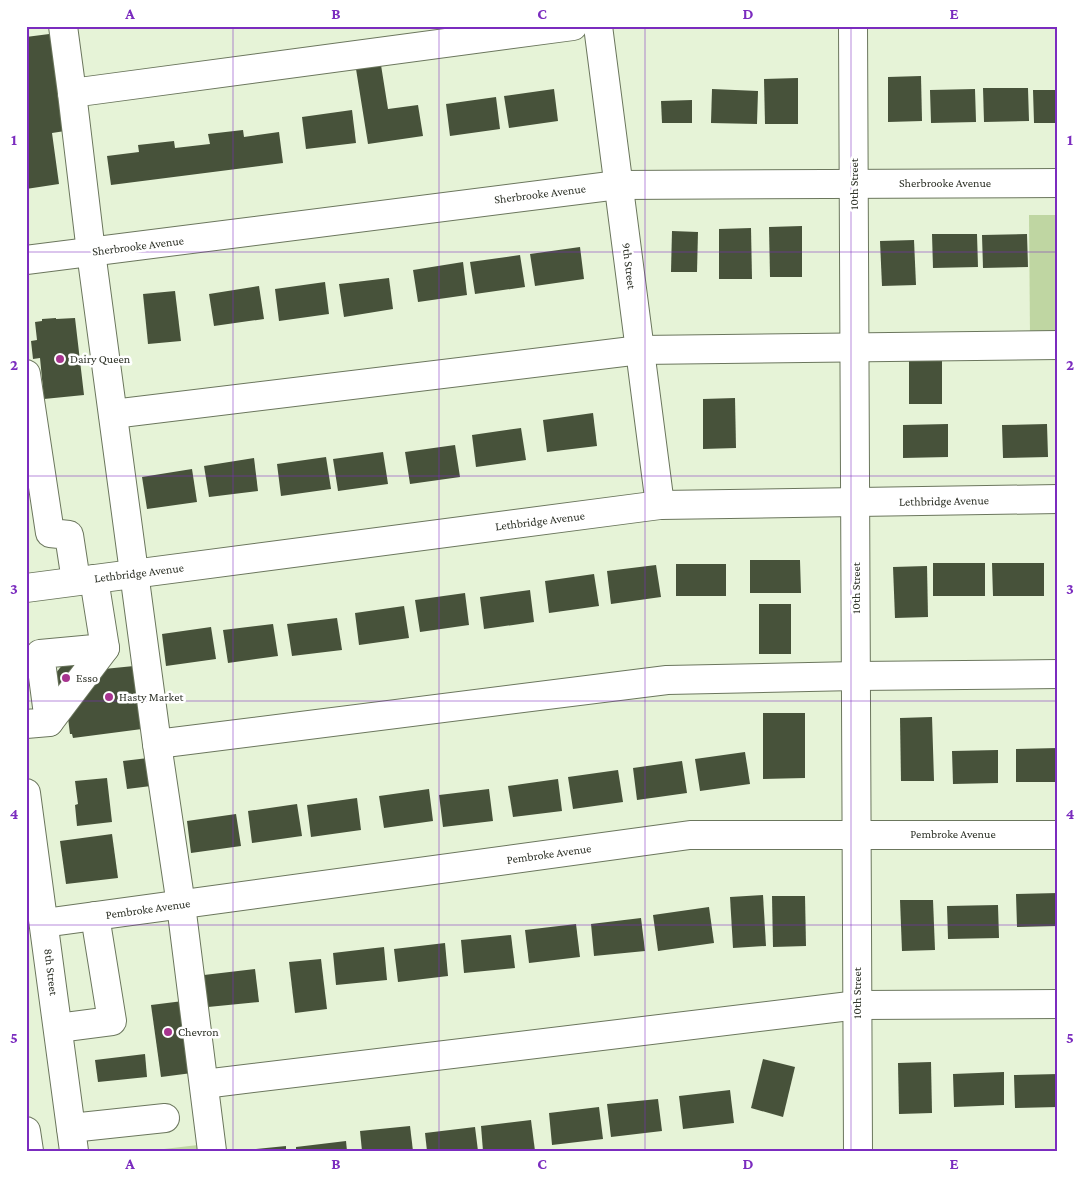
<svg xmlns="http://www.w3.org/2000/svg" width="1084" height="1177" font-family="'Crimson Pro',serif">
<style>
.green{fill:#bfd6a2}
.building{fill:#47523a}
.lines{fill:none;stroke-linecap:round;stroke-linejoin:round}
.minor-casing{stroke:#6b765d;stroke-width:30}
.major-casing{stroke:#6b765d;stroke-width:30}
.minor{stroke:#fff;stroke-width:28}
.major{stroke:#fff;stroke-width:28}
.grid{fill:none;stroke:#7b2cbf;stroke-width:1;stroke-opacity:0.55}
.poi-dot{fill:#a7348f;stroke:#fff;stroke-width:2}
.labels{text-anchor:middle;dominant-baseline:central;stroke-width:5;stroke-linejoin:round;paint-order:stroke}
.street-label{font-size:12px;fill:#2e3228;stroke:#fff}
.poi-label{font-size:12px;fill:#2e3228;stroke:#fff;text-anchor:start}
.neatline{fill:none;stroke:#7b2cbf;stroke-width:2}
.grid-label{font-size:16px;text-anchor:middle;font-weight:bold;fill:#7b2cbf}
</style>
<rect width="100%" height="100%" fill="#e6f3d7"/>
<!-- green -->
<g class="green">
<path d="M 1029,215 L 1058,215 L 1058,335 L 1030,335 Z"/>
<path d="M 198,1145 L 199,1151 L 147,1151 Z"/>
</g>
<!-- building -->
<g class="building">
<path d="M 57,33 L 65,131 L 52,133 L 59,184 L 26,189 L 26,37 Z"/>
<path d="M 381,65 L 388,109 L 418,105 L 423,136 L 368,144 L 356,69 Z"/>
<path d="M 921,76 L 922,121 L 888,122 L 888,77 Z"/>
<path d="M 798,78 L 798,124 L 765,124 L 764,79 Z"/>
<path d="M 983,88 L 1028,88 L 1029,121 L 984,122 Z"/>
<path d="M 554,89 L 558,121 L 509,128 L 504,96 Z"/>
<path d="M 712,89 L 758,91 L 757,124 L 711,123 Z"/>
<path d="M 975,89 L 976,122 L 931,123 L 930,90 Z"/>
<path d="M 1033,90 L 1058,90 L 1058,123 L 1034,123 Z"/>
<path d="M 496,97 L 500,129 L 450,136 L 446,104 Z"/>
<path d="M 692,100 L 692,123 L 662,123 L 661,101 Z"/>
<path d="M 352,110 L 356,143 L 306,149 L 302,117 Z"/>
<path d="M 243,130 L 244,137 L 279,132 L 283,163 L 111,185 L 107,156 L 139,152 L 138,145 L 174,141 L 175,148 L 210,144 L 208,134 Z"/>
<path d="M 802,226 L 802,277 L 770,277 L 769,227 Z"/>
<path d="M 751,228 L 752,279 L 719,279 L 719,229 Z"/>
<path d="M 672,231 L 698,232 L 697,272 L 671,272 Z"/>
<path d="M 932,234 L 977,234 L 978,267 L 933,268 Z"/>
<path d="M 1027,234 L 1028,267 L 983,268 L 982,235 Z"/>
<path d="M 914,240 L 916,285 L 882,286 L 880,241 Z"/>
<path d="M 580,247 L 584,279 L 535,286 L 530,254 Z"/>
<path d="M 520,255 L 525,287 L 475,294 L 470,262 Z"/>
<path d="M 463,262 L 467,295 L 418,302 L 413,270 Z"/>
<path d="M 389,278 L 393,309 L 344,317 L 339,284 Z"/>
<path d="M 325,282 L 329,314 L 279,321 L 275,289 Z"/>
<path d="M 259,286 L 264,319 L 214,326 L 209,294 Z"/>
<path d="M 175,291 L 181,341 L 148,344 L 143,294 Z"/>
<path d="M 56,318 L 56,319 L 75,318 L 84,395 L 44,399 L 40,358 L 33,359 L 31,341 L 37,340 L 35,322 L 42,321 L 42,319 Z"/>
<path d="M 942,358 L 942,404 L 909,404 L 909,359 Z"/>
<path d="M 735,398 L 736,448 L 703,449 L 703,399 Z"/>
<path d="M 593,413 L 597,446 L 547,452 L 543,420 Z"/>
<path d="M 948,424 L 948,457 L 903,458 L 903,425 Z"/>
<path d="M 1047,424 L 1048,457 L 1003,458 L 1002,425 Z"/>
<path d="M 521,428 L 526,460 L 476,467 L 472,435 Z"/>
<path d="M 455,445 L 460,477 L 410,484 L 405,452 Z"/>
<path d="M 383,452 L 388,484 L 338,491 L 333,459 Z"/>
<path d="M 326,457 L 331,489 L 281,496 L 277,464 Z"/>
<path d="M 254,458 L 258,491 L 209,497 L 204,466 Z"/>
<path d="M 192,469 L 197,502 L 147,509 L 142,477 Z"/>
<path d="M 750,560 L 800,560 L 801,593 L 750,593 Z"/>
<rect x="933" y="563" width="52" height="33"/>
<path d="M 992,563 L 1044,563 L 1044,596 L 993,596 Z"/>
<rect x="676" y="564" width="50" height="32"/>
<path d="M 656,565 L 661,597 L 611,604 L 607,571 Z"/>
<path d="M 927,566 L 928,617 L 895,618 L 893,567 Z"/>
<path d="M 594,574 L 599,606 L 549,613 L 545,581 Z"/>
<path d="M 530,590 L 534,622 L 484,629 L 480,597 Z"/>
<path d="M 465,593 L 469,625 L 420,632 L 415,600 Z"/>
<rect x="759" y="604" width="32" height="50"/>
<path d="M 404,606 L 409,638 L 359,645 L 355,613 Z"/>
<path d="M 337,618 L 342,650 L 292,656 L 287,624 Z"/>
<path d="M 273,624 L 278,656 L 228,663 L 223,630 Z"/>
<path d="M 211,627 L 216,659 L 166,666 L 162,634 Z"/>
<path d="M 67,659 L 84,673 L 65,697 L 48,683 Z"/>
<path d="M 134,666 L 142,729 L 73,738 L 72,734 L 70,734 L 68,718 L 80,704 L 78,690 L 94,670 Z"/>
<path d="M 763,713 L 805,713 L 805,778 L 763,779 Z"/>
<path d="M 932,717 L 934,781 L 901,781 L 900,718 Z"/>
<path d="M 1058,748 L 1058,782 L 1016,782 L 1016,749 Z"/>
<path d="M 998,750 L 998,783 L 953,784 L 952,751 Z"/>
<path d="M 745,752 L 750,784 L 700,791 L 695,759 Z"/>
<path d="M 148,758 L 151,786 L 127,789 L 123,761 Z"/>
<path d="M 682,761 L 687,793 L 637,800 L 633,768 Z"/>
<path d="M 618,770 L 623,802 L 573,809 L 568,777 Z"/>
<path d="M 107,778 L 112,822 L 77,826 L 75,805 L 78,804 L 75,781 Z"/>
<path d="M 558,779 L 562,811 L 513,817 L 508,786 Z"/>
<path d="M 429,789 L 433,821 L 384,828 L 379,796 Z"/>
<path d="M 489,789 L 493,821 L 443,827 L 439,795 Z"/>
<path d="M 357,798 L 361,830 L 311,837 L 307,805 Z"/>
<path d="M 297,804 L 302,836 L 252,843 L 248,811 Z"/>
<path d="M 236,814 L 241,846 L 191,853 L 187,821 Z"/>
<path d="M 112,834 L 118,878 L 66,884 L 60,841 Z"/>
<path d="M 1058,893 L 1058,926 L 1017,927 L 1016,894 Z"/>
<path d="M 763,895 L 766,946 L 733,948 L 730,897 Z"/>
<path d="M 772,896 L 805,896 L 806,946 L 773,947 Z"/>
<path d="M 900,900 L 933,900 L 935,950 L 902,951 Z"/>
<path d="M 998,905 L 999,938 L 948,939 L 947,906 Z"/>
<path d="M 709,907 L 714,943 L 658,951 L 653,915 Z"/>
<path d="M 641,918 L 645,951 L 594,956 L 591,924 Z"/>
<path d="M 576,924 L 580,957 L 529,963 L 525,930 Z"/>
<path d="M 511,935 L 515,968 L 464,973 L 461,940 Z"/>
<path d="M 445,943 L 448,976 L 398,982 L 394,949 Z"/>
<path d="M 384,947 L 387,980 L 336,985 L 333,953 Z"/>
<path d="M 321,959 L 327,1009 L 295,1013 L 289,962 Z"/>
<path d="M 255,969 L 259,1002 L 208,1007 L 204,975 Z"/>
<path d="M 183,1001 L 192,1073 L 161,1077 L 151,1005 Z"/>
<path d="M 145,1054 L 147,1077 L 98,1082 L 95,1060 Z"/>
<path d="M 763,1059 L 795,1067 L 783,1117 L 751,1108 Z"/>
<path d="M 931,1062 L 932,1113 L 899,1114 L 898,1063 Z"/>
<path d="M 1004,1072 L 1004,1105 L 954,1107 L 953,1074 Z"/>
<path d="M 1058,1074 L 1058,1107 L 1015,1108 L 1014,1075 Z"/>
<path d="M 730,1090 L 734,1123 L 683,1129 L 679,1096 Z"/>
<path d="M 658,1099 L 662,1131 L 611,1137 L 607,1104 Z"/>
<path d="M 599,1107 L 603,1139 L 552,1145 L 549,1113 Z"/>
<path d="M 531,1120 L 535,1151 L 483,1151 L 481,1126 Z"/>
<path d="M 410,1126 L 413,1151 L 362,1151 L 360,1131 Z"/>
<path d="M 475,1127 L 478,1151 L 427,1151 L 425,1133 Z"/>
<path d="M 346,1141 L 347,1151 L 296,1151 L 296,1147 Z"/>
<path d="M 286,1146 L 286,1151 L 256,1151 L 256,1149 Z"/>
</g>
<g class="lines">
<!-- minor casing -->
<g class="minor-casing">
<g id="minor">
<path d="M 63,26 L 72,93"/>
<path d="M 598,26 L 660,505"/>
<path d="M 853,26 L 858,1151"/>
<path d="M 26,260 L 618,185 L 1058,183"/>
<path d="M 26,374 L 50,533 L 69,535 L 76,581"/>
<path d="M 113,414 L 640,350 L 1058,345"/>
<path d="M 26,588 L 660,505 L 1058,499"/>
<path d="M 49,722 L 105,648"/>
<path d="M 26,724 L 49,722 L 40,654 L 105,648 L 94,579"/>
<path d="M 157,744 L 667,680 L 856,676 L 1058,674"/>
<path d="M 44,923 L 690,835 L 1058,835"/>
<path d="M 58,1028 L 112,1021 L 95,916"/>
<path d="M 204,1084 L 858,1005 L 1058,1004"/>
<path d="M 71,1128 L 165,1118"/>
<path d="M 212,1151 L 181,905 L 157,744 L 91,252 L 72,93 L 573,26"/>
</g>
</g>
<!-- major casing -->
<g class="major-casing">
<g id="major">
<path d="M 26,793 L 74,1151"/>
<path d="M 26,1131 L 29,1151"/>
</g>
</g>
<!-- minor -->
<use href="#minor" class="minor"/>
<!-- major -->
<use href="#major" class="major"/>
</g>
<!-- grid -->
<path class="grid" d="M 233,26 L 233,1151M 439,26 L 439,1151M 645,26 L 645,1151M 851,26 L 851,1151M 26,252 L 1058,252M 26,476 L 1058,476M 26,701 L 1058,701M 26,925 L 1058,925"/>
<!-- markers -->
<g class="poi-dot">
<circle cx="60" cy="359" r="5"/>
<circle cx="66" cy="678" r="5"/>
<circle cx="109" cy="697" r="5"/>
<circle cx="168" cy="1032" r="5"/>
</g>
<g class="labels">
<!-- street labels -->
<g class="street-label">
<text x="945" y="183">Sherbrooke Avenue</text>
<text transform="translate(854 184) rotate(-90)">10th Street</text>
<text transform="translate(540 194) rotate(-7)">Sherbrooke Avenue</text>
<text transform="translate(138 246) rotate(-7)">Sherbrooke Avenue</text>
<text transform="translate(629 266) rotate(83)">9th Street</text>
<text transform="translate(944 501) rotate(-1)">Lethbridge Avenue</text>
<text transform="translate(540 521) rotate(-7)">Lethbridge Avenue</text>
<text transform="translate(139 573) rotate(-7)">Lethbridge Avenue</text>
<text transform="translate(856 588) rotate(-90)">10th Street</text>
<text x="953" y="834">Pembroke Avenue</text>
<text transform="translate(549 854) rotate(-8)">Pembroke Avenue</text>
<text transform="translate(148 909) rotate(-8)">Pembroke Avenue</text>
<text transform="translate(51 972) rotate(83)">8th Street</text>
<text transform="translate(857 993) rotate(-90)">10th Street</text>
</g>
<!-- poi labels -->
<g class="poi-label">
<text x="70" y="359">Dairy Queen</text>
<text x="76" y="678">Esso</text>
<text x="119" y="697">Hasty Market</text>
<text x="178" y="1032">Chevron</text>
</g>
</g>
<!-- border -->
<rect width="1084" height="1177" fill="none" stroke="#ffffff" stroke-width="55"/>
<rect x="28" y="28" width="1028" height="1122" class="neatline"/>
<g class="grid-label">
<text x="130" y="19">A</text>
<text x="336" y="19">B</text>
<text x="542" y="19">C</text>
<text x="748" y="19">D</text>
<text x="954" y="19">E</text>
<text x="14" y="145">1</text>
<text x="1070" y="145">1</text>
<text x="14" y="370">2</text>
<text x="1070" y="370">2</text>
<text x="14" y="594">3</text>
<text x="1070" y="594">3</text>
<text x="14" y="819">4</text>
<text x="1070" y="819">4</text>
<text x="14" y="1043">5</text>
<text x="1070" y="1043">5</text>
<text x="130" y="1169">A</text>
<text x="336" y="1169">B</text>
<text x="542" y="1169">C</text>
<text x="748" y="1169">D</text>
<text x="954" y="1169">E</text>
</g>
</svg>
